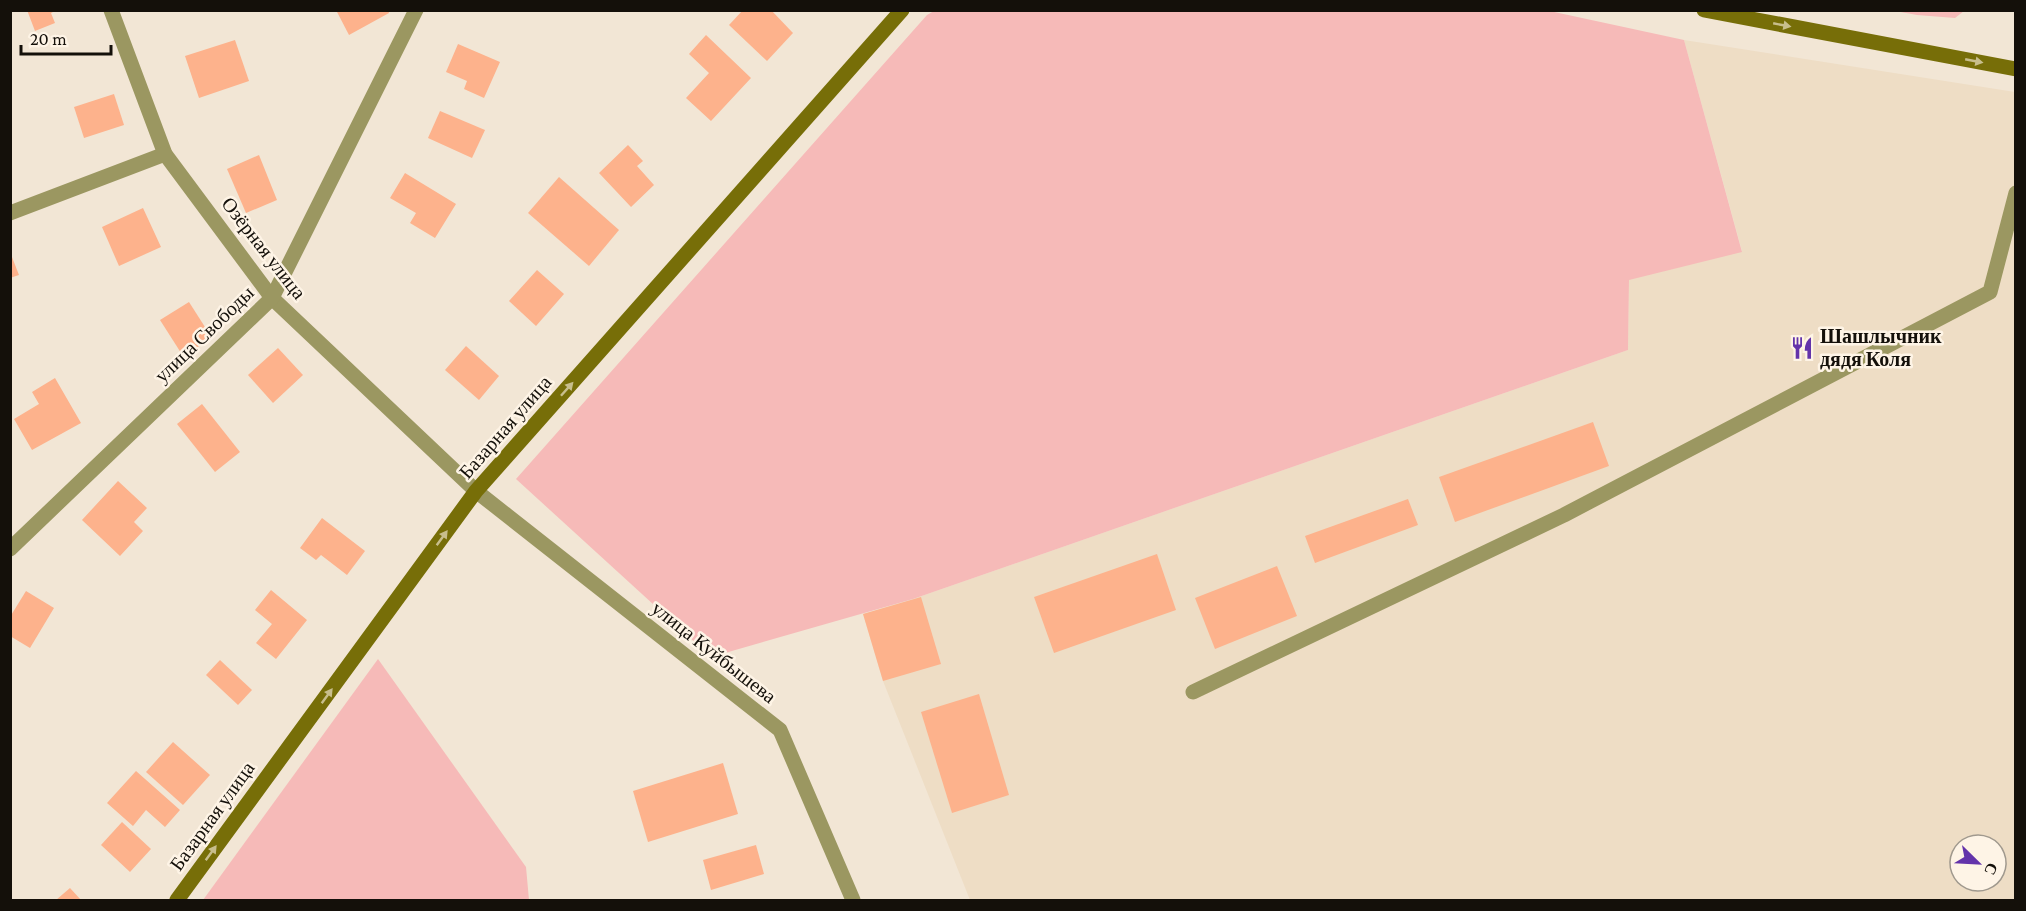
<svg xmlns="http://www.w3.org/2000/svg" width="2026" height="911" font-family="'Crimson Pro',serif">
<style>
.built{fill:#eeddc5;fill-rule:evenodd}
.green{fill:#f6bab8}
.building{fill:#fdb28c}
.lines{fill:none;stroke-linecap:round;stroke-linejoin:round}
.lane{stroke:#9b9761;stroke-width:15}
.street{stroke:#9b9761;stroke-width:15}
.secondary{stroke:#776e08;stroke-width:15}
.oneway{fill:#c8be8d}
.labels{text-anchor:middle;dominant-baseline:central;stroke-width:5;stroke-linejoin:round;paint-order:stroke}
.street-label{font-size:20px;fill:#14100a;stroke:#fef4e6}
.poi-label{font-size:20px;font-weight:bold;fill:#14100a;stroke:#fef4e6;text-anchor:start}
</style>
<rect width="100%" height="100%" fill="#f2e6d5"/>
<!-- built -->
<path class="built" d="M 1684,40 L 2015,92 L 2015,900 L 970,900 L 883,681 L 863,614 L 913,599 L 1628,350 L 1629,279 L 1742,251 ZM 1960,845 L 1996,845 L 1996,881 L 1960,881 Z"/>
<!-- green -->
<g class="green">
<path d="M 1545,10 L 1684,40 L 1742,252 L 1629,280 L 1628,350 L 913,599 L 711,657 L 516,479 L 927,15 L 934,11 Z"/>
<path d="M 1895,11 L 1964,11 L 1955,18 L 1917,15 Z"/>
<path d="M 378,659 L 526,867 L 529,900 L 203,900 Z"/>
</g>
<!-- building -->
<g class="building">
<path d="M 27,10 L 57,10 L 51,13 L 55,23 L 35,31 Z"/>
<path d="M 336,10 L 388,10 L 389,13 L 349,35 Z"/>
<path d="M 743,10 L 771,10 L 793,33 L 767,61 L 729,25 Z"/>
<path d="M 706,35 L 751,78 L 711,121 L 686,98 L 709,73 L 689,54 Z"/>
<path d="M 235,40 L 249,81 L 199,98 L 185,56 Z"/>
<path d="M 458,44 L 500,62 L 484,98 L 464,89 L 467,81 L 446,72 Z"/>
<path d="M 114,94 L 124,125 L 84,138 L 74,107 Z"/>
<path d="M 440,111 L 485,130 L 472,158 L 428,138 Z"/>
<path d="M 628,145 L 643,161 L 637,166 L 654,185 L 631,207 L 599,173 Z"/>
<path d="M 259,155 L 277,200 L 246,213 L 227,169 Z"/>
<path d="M 405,173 L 456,204 L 435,238 L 410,223 L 416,213 L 390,198 Z"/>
<path d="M 559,177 L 619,230 L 589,266 L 528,213 Z"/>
<path d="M 143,208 L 161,247 L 119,266 L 102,227 Z"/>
<path d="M 10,252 L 19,275 L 10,278 Z"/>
<path d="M 537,270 L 564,294 L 536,326 L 509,301 Z"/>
<path d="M 189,302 L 212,338 L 183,356 L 160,320 Z"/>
<path d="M 466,346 L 499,376 L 479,400 L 445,370 Z"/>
<path d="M 278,348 L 303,375 L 273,403 L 248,375 Z"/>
<path d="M 55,378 L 81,423 L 32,450 L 14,419 L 39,404 L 32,392 Z"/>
<path d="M 202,404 L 240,452 L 215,472 L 177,424 Z"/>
<path d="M 1593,422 L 1609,466 L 1455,522 L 1439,477 Z"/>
<path d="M 118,481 L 147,508 L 134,522 L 143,531 L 120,556 L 82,520 Z"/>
<path d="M 1408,499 L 1418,525 L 1315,563 L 1305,536 Z"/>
<path d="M 322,518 L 365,551 L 347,575 L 321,555 L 316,560 L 300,548 Z"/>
<path d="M 1157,554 L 1176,610 L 1054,653 L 1034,597 Z"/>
<path d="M 1277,566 L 1297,616 L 1215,649 L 1195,598 Z"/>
<path d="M 271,590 L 307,620 L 276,659 L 256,643 L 272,624 L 255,610 Z"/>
<path d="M 26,591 L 54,608 L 30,648 L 10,636 L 10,617 Z"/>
<path d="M 921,597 L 941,664 L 883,681 L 863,614 Z"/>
<path d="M 220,660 L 252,690 L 238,705 L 206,675 Z"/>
<path d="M 979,694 L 1009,795 L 952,813 L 921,712 Z"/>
<path d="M 173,742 L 210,775 L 183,805 L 146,772 Z"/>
<path d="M 723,763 L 738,814 L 648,842 L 633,791 Z"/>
<path d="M 136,771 L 180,810 L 165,827 L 146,810 L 133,826 L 107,803 Z"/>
<path d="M 122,822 L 151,849 L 130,872 L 101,845 Z"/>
<path d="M 756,845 L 764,874 L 711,890 L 703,860 Z"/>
<path d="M 70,888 L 81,900 L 56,900 Z"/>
</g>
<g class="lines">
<!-- lane -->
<path class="lane" d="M 1193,692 L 1564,515 L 1990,292 L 2016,193"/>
<!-- street -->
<g class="street">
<path d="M 111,10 L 165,154 L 272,298 L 476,491 L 780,730 L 853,900"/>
<path d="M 10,213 L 165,154"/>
<path d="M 10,549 L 272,298 L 416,10"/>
</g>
<!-- secondary -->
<g class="secondary">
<path d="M 1704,10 L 2016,69"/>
<path d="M 177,900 L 476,491 L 902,10"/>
</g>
</g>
<!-- one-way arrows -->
<defs><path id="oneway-solid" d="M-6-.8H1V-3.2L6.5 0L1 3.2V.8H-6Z" transform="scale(1.5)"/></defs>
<g class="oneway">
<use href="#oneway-solid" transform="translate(1782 25) rotate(11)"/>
<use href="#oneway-solid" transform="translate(1974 61) rotate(11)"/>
<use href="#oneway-solid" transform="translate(567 389) rotate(-48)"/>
<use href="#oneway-solid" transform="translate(442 538) rotate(-54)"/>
<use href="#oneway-solid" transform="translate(327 696) rotate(-54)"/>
<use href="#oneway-solid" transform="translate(211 853) rotate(-54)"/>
</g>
<!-- icons -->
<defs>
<g id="restaurant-bare" transform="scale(1.8)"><path d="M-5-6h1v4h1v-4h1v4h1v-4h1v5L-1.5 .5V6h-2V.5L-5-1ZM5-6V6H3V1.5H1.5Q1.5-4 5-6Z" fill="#6333aa" stroke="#fef4e6" stroke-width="2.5" paint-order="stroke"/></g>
</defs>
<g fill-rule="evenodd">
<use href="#restaurant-bare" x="1802" y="348"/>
</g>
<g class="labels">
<!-- street labels -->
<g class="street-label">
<text transform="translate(264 248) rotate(52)">Озёрная улица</text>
<text transform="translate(204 334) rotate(-44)">улица Свободы</text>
<text transform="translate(505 427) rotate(-49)">Базарная улица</text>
<text transform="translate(714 652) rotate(38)">улица Куйбышева</text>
<text transform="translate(212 816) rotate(-54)">Базарная улица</text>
</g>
<!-- poi labels -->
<g class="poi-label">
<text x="1820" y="336">Шашлычник<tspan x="1820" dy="23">дядя Коля</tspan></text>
</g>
</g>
<!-- border -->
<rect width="2026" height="911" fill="none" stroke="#14100a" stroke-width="24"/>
<!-- north arrow -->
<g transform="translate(1978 863) rotate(114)"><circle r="28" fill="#fef4e6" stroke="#a0998e" stroke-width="1.5"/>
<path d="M0-4.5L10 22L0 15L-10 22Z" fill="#6333aa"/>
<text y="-9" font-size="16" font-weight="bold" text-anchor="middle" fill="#14100a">С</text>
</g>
<!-- scale -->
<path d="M21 45v9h90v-9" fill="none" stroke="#14100a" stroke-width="3"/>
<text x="30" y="45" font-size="18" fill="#14100a" stroke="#fef4e6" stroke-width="4.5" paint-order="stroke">20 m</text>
</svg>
